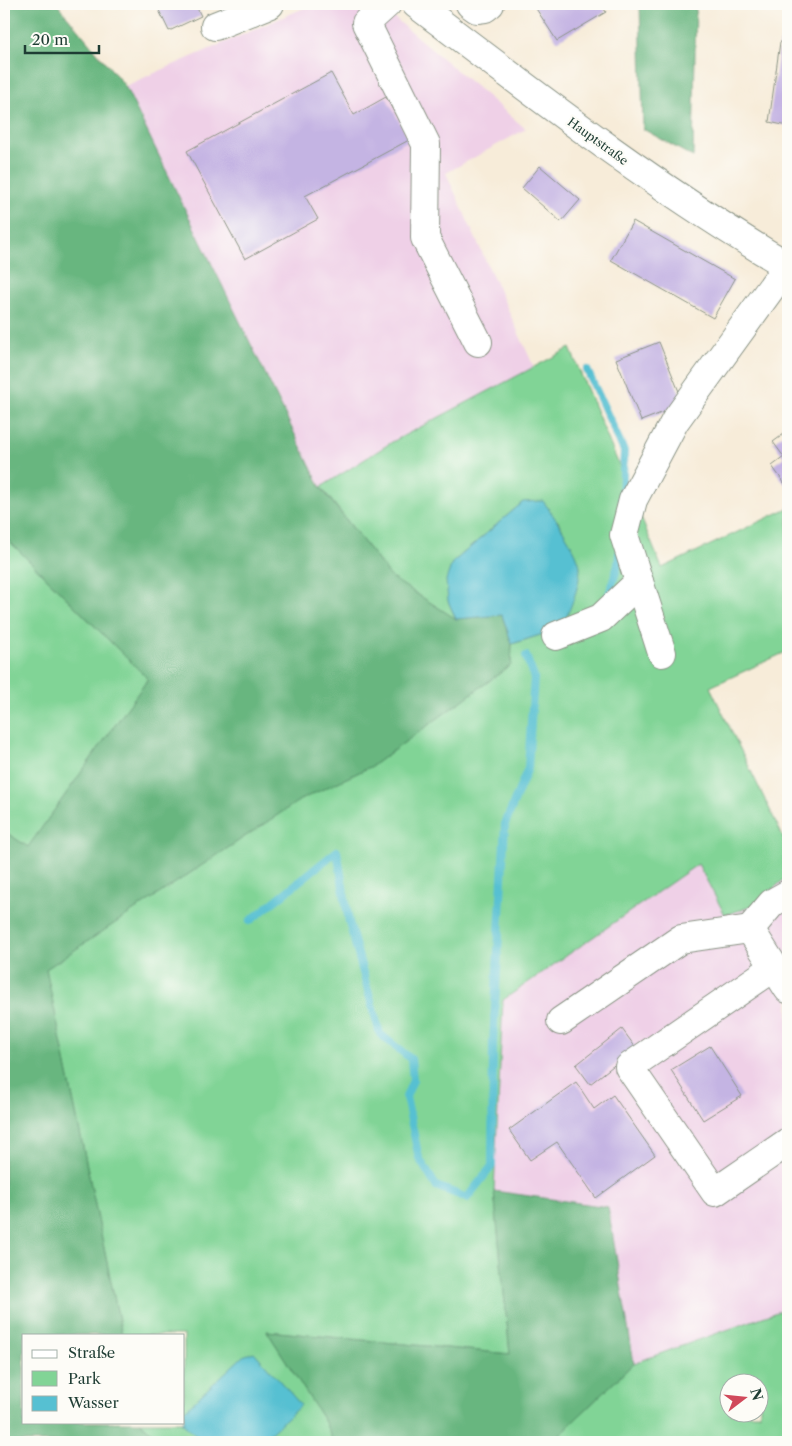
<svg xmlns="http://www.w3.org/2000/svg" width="792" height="1446" font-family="'Libre Caslon Text',serif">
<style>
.built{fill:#efd0e7}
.green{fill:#81d496;stroke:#508865;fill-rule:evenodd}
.forest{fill:#68b67f;stroke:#447a5a}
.water{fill:#56c0d2;stroke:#3a7e83}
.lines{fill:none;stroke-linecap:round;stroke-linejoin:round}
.stream{stroke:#56c0d2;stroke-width:8}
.building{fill:#c4b4e3}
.minor-casing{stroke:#8b9486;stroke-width:30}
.major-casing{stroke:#8b9486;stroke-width:30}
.minor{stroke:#fff;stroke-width:28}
.major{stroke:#fff;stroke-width:28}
.labels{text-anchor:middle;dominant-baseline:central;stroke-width:4.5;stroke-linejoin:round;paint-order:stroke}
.street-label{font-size:12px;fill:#1f3d34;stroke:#fdfcf7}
</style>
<rect width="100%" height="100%" fill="#fdfcf7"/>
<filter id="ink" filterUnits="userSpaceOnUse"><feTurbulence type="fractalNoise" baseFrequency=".02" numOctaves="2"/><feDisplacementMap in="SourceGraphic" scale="10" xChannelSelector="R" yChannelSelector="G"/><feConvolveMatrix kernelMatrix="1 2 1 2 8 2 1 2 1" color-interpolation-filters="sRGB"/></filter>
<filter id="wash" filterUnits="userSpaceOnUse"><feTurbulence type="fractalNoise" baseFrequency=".0096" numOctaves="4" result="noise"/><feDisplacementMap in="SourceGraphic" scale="20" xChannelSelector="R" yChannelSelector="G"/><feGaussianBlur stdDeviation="1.12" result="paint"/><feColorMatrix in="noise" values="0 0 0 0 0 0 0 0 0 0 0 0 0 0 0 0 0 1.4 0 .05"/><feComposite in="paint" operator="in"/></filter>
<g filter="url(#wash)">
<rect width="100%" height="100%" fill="#f7ecd9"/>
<!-- built -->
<g class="built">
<path d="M 313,4 L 378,4 L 526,129 L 446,173 L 534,367 L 392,442 L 321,487 L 125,86 Z"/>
<path d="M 698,863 L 753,906 L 788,876 L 788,1308 L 634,1363 L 608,1207 L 494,1191 L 503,1000 Z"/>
</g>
<!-- green -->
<g class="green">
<path d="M 570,348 L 662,568 L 788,508 L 788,651 L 710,687 L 788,847 L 788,876 L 753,906 L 725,915 L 698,864 L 503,1000 L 494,1191 L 510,1354 L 267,1331 L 325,1422 L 333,1442 L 305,1442 L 302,1440 L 299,1442 L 163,1442 L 140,1422 L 184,1422 L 184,1335 L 122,1335 L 46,969 L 300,800 L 372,766 L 511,665 L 512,644 L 562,628 L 580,567 L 558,521 L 523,502 L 452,563 L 448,601 L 456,619 L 392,578 L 321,487 L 392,442 Z"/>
<path d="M 4,536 L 148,679 L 28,847 L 4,831 Z"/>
<path d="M 788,1308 L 788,1442 L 552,1442 L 634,1363 ZM 730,1384 L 760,1384 L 760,1414 L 730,1414 Z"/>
</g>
<!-- forest -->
<g class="forest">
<path d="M 4,4 L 57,4 L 125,86 L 321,488 L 392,578 L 456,619 L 502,615 L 512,644 L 511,665 L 372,766 L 300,800 L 46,969 L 122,1335 L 24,1335 L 24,1422 L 140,1422 L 163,1442 L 4,1442 L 4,831 L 28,847 L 148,679 L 4,536 Z"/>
<path d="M 640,4 L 696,4 L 693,157 L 643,129 Z"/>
<path d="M 494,1191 L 608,1207 L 634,1363 L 552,1442 L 333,1442 L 325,1422 L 267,1331 L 510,1354 Z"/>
</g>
<!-- water -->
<g class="water">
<path d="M 543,501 C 552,513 580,554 580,568 C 580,588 569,610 562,628 L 512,644 L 502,615 L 456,619 L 448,601 L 446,580 L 452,563 L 523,502 Z"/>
<path d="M 254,1352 L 301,1405 L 261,1442 L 203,1442 L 181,1422 L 184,1422 L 184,1411 L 243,1356 Z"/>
</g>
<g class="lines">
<!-- stream -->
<g class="stream">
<path d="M 587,370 L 624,451 L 622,500"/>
<path d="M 608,598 L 618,565 L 619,554"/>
<path d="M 250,921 L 337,851 L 349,922 L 380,1034 L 411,1059 L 413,1080 L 406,1097 L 419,1158 L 436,1186 L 467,1198 L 492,1166 L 493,1043 L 505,824 L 528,768 L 534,677 L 526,656"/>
</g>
</g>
<g id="blocks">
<!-- building -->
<g class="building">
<path d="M 156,4 L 195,4 L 201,16 L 169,31 Z"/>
<path d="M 536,4 L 601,4 L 606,12 L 557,41 L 535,7 Z"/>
<path d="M 780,42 L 788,43 L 788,126 L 769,122 Z"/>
<path d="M 331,73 L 354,115 L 386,97 L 409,140 L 305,196 L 318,219 L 245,259 L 187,151 Z"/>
<path d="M 540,166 L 580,200 L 561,222 L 522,188 Z"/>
<path d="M 633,221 L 735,279 L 713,318 L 611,260 Z"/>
<path d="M 659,342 L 684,404 L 641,421 L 616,359 Z"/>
<path d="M 788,431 L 788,486 L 787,487 L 772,466 L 784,457 L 773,442 Z"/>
<path d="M 622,1029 L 636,1048 L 590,1084 L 576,1065 Z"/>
<path d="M 710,1046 L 742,1096 L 703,1120 L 671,1070 Z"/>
<path d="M 576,1082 L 594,1109 L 613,1095 L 655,1155 L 596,1198 L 557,1142 L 530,1160 L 509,1130 Z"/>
</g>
</g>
</g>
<g filter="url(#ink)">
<use href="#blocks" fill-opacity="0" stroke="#8b9486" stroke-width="1"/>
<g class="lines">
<!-- minor casing -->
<g class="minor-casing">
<g id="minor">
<path d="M 387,4 L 366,23 L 426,144 L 425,238 L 478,342"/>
<path d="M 470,4 L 477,9 L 485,8 L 490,4"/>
<path d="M 215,26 L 270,4"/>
<path d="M 556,636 L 601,618 L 639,582"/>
<path d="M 662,653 L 624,535 L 633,500 L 675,421 L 787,266"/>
<path d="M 750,929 L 788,989"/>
<path d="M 750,929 L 772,903 L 788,894"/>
<path d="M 773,968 L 629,1067 L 715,1192 L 788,1142"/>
<path d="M 561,1021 L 681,939 L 750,929"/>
</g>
</g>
<!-- major casing -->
<g class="major-casing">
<path id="major" d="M 416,4 C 537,96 657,189 788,266"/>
</g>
<!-- minor -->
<use href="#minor" class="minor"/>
<!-- major -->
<use href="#major" class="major"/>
</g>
</g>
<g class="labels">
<!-- street labels -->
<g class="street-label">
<text transform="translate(598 141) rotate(36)">Hauptstraße</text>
</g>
</g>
<!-- margin -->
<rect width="792" height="1446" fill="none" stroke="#fdfcf7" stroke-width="20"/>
<!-- legend -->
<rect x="22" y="1334" width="162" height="90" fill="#fdfcf7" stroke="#a4b0a9"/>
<rect x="32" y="1350" width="25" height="8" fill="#ffffff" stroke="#a4b0a9"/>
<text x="68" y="1358" font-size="15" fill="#1f3d34">Straße</text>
<rect x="32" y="1371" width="25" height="15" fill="#81d496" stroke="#a4b0a9"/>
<text x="68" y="1384" font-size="15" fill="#1f3d34">Park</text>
<rect x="32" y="1396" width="25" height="15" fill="#56c0d2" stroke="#a4b0a9"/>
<text x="68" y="1408" font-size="15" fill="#1f3d34">Wasser</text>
<!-- north arrow -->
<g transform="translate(744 1398) rotate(74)"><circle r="24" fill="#fdfcf7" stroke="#a4b0a9"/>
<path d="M0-4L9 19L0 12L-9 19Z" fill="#d1495b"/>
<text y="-8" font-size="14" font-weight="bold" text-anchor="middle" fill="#1f3d34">N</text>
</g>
<!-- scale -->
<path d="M25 45v8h74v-8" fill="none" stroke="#1f3d34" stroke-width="2.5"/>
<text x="32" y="45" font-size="15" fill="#1f3d34" stroke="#fdfcf7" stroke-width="4" paint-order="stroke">20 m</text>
</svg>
